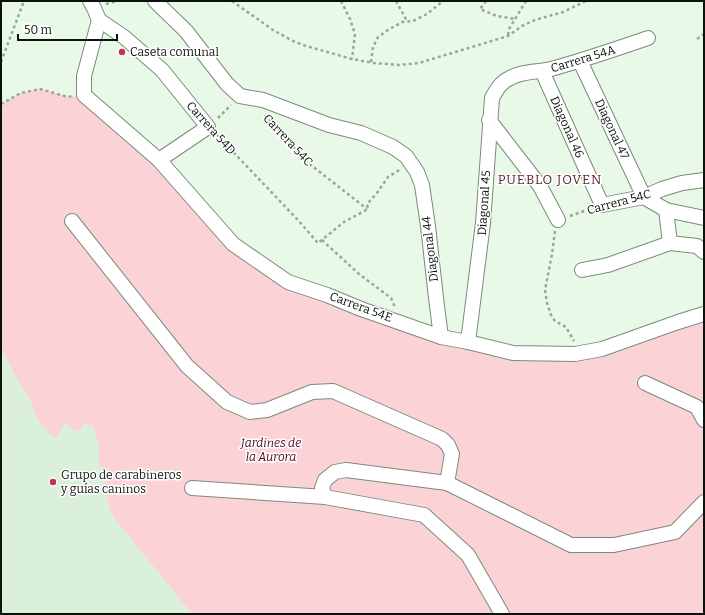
<svg xmlns="http://www.w3.org/2000/svg" width="705" height="615" font-family="Bitter,serif">
<style>
.built{fill:#daf0d9}
.green{fill:#fbd3d7}
.lines{fill:none;stroke-linecap:round;stroke-linejoin:round}
.minor-casing{stroke:#7b8a7b;stroke-width:16}
.path{stroke:#9aa699;stroke-width:2.5;stroke-dasharray:3 3;stroke-linecap:butt}
.minor{stroke:#fff;stroke-width:14}
.poi-dot{fill:#c23257;stroke:#fff;stroke-width:1.5}
.labels{text-anchor:middle;dominant-baseline:central;stroke-width:3;stroke-linejoin:round;paint-order:stroke}
.poi-label{font-size:12px;fill:#0c120c;stroke:#fff;text-anchor:start}
.street-label{font-size:12px;fill:#0c120c;stroke:#fff}
.park-label{font-size:12px;font-style:italic;fill:#50091d;stroke:#fff}
.neighbourhood-label{font-size:13px;letter-spacing:1px;fill:#631d2d;stroke:#fff}
</style>
<rect width="100%" height="100%" fill="#e9f9e8"/>
<!-- built -->
<path class="built" d="M 1,349 L 20,384 L 30,400 L 37,419 L 57,439 L 64,424 L 69,425 L 85,423 L 93,426 L 98,442 L 99,462 L 103,473 L 110,510 L 115,519 L 192,614 L 1,614 Z"/>
<!-- green -->
<path class="green" d="M 40,89 L 68,97 L 84,95 L 159,160 L 233,244 L 288,282 L 441,337 L 575,354 L 704,314 L 704,614 L 192,614 L 115,519 L 110,510 L 103,473 L 99,462 L 98,442 L 93,426 L 85,423 L 80,430 L 74,432 L 69,426 L 64,424 L 57,439 L 50,434 L 37,419 L 30,400 L 20,384 L 1,349 L 1,104 L 21,93 Z"/>
<g class="lines">
<!-- minor casing -->
<g class="minor-casing">
<g id="minor">
<path d="M 90,1 L 94,8 L 99,20"/>
<path d="M 155,1 L 186,31 L 227,84 L 240,96 L 263,100 L 329,125 L 361,133 L 393,147 L 406,156 L 417,172 L 422,185 L 428,226 L 436,298 L 441,337"/>
<path d="M 99,20 L 84,76 L 84,95 L 159,160 L 233,244 L 288,282 L 327,295 L 361,309 L 441,337 L 468,342 L 513,353 L 575,354 L 602,349 L 678,322 L 704,314"/>
<path d="M 99,20 L 124,37 L 162,70 L 208,127 L 159,160"/>
<path d="M 580,61 L 644,197 L 666,210 L 670,243 L 697,246 L 704,252"/>
<path d="M 542,71 L 602,205 L 644,197 L 662,189 L 682,183 L 704,180"/>
<path d="M 489,120 L 540,186 L 558,220"/>
<path d="M 666,210 L 704,218"/>
<path d="M 72,221 L 187,366 L 227,402 L 250,412 L 267,410 L 312,392 L 333,391 L 442,439 L 448,445 L 452,454 L 447,483"/>
<path d="M 582,270 L 608,265 L 670,243"/>
<path d="M 468,342 L 483,223 L 492,98 C 497,89 500,83 510,78 C 521,71 539,72 551,69 C 584,60 616,49 648,38"/>
<path d="M 645,383 L 697,407 L 704,420"/>
<path d="M 192,488 L 325,497"/>
<path d="M 502,614 L 468,555 L 424,515 L 325,497 L 322,488 L 325,480 L 335,472 L 346,470 L 447,483 L 571,545 L 614,545 L 675,532 L 704,502"/>
</g>
</g>
<!-- path -->
<g class="path">
<path d="M 232,1 L 273,30 L 293,41 L 306,46 L 352,59 L 374,63 L 399,65 L 419,63 L 508,36 L 522,26 L 535,20 L 563,12 L 586,1"/>
<path d="M 341,1 L 350,19 L 355,34 L 352,59"/>
<path d="M 396,1 L 407,21"/>
<path d="M 486,1 L 480,9 L 497,16 L 515,19"/>
<path d="M 106,4 L 117,1"/>
<path d="M 508,35 L 509,29 L 526,1"/>
<path d="M 697,39 L 704,34"/>
<path d="M 1,62 L 24,1"/>
<path d="M 371,62 L 373,47 L 378,37 L 388,30 L 402,22 L 413,21 L 427,14 L 443,1"/>
<path d="M 1,104 L 21,93 L 40,89 L 68,97 L 72,96"/>
<path d="M 265,115 L 307,162 L 367,209"/>
<path d="M 218,118 L 231,105"/>
<path d="M 217,135 L 297,219 L 318,243 L 344,222 L 368,209 L 367,204 L 377,193 L 388,177 L 401,169"/>
<path d="M 570,216 L 590,209"/>
<path d="M 555,231 L 552,254 L 545,290 L 547,303 L 551,315 L 555,321 L 566,327 L 574,341"/>
<path d="M 322,240 L 359,274 L 391,298 L 395,307"/>
</g>
<!-- minor -->
<use href="#minor" class="minor"/>
</g>
<!-- markers -->
<g class="poi-dot">
<circle cx="122" cy="52" r="4"/>
<circle cx="53" cy="482" r="4"/>
</g>
<g class="labels">
<!-- poi labels -->
<g class="poi-label">
<text x="130" y="52">Caseta comunal</text>
<text x="61" y="475">Grupo de carabineros<tspan x="61" dy="14">y guías caninos</tspan></text>
</g>
<!-- street labels -->
<g class="street-label">
<text transform="translate(583 59) rotate(-17)">Carrera 54A</text>
<text transform="translate(567 127) rotate(66)">Diagonal 46</text>
<text transform="translate(211 128) rotate(48)">Carrera 54D</text>
<text transform="translate(612 129) rotate(65)">Diagonal 47</text>
<text transform="translate(288 140) rotate(47)">Carrera 54C</text>
<text transform="translate(619 202) rotate(-15)">Carrera 54C</text>
<text transform="translate(484 203) rotate(-86)">Diagonal 45</text>
<text transform="translate(430 249) rotate(-97)">Diagonal 44</text>
<text transform="translate(361 307) rotate(20)">Carrera 54E</text>
</g>
<!-- park labels -->
<g class="park-label">
<text x="271" y="443">Jardines de<tspan x="271" dy="14">la Aurora</tspan></text>
</g>
<!-- neighbourhood labels -->
<g class="neighbourhood-label">
<text x="550" y="179">PUEBLO JOVEN</text>
</g>
</g>
<!-- border -->
<rect width="705" height="615" fill="none" stroke="#0c120c" stroke-width="4"/>
<!-- scale -->
<path d="M18 34v6h99v-6" fill="none" stroke="#0c120c" stroke-width="2"/>
<text x="24" y="34" font-size="12" fill="#0c120c" stroke="#ffffff" stroke-width="3" paint-order="stroke">50 m</text>
</svg>
